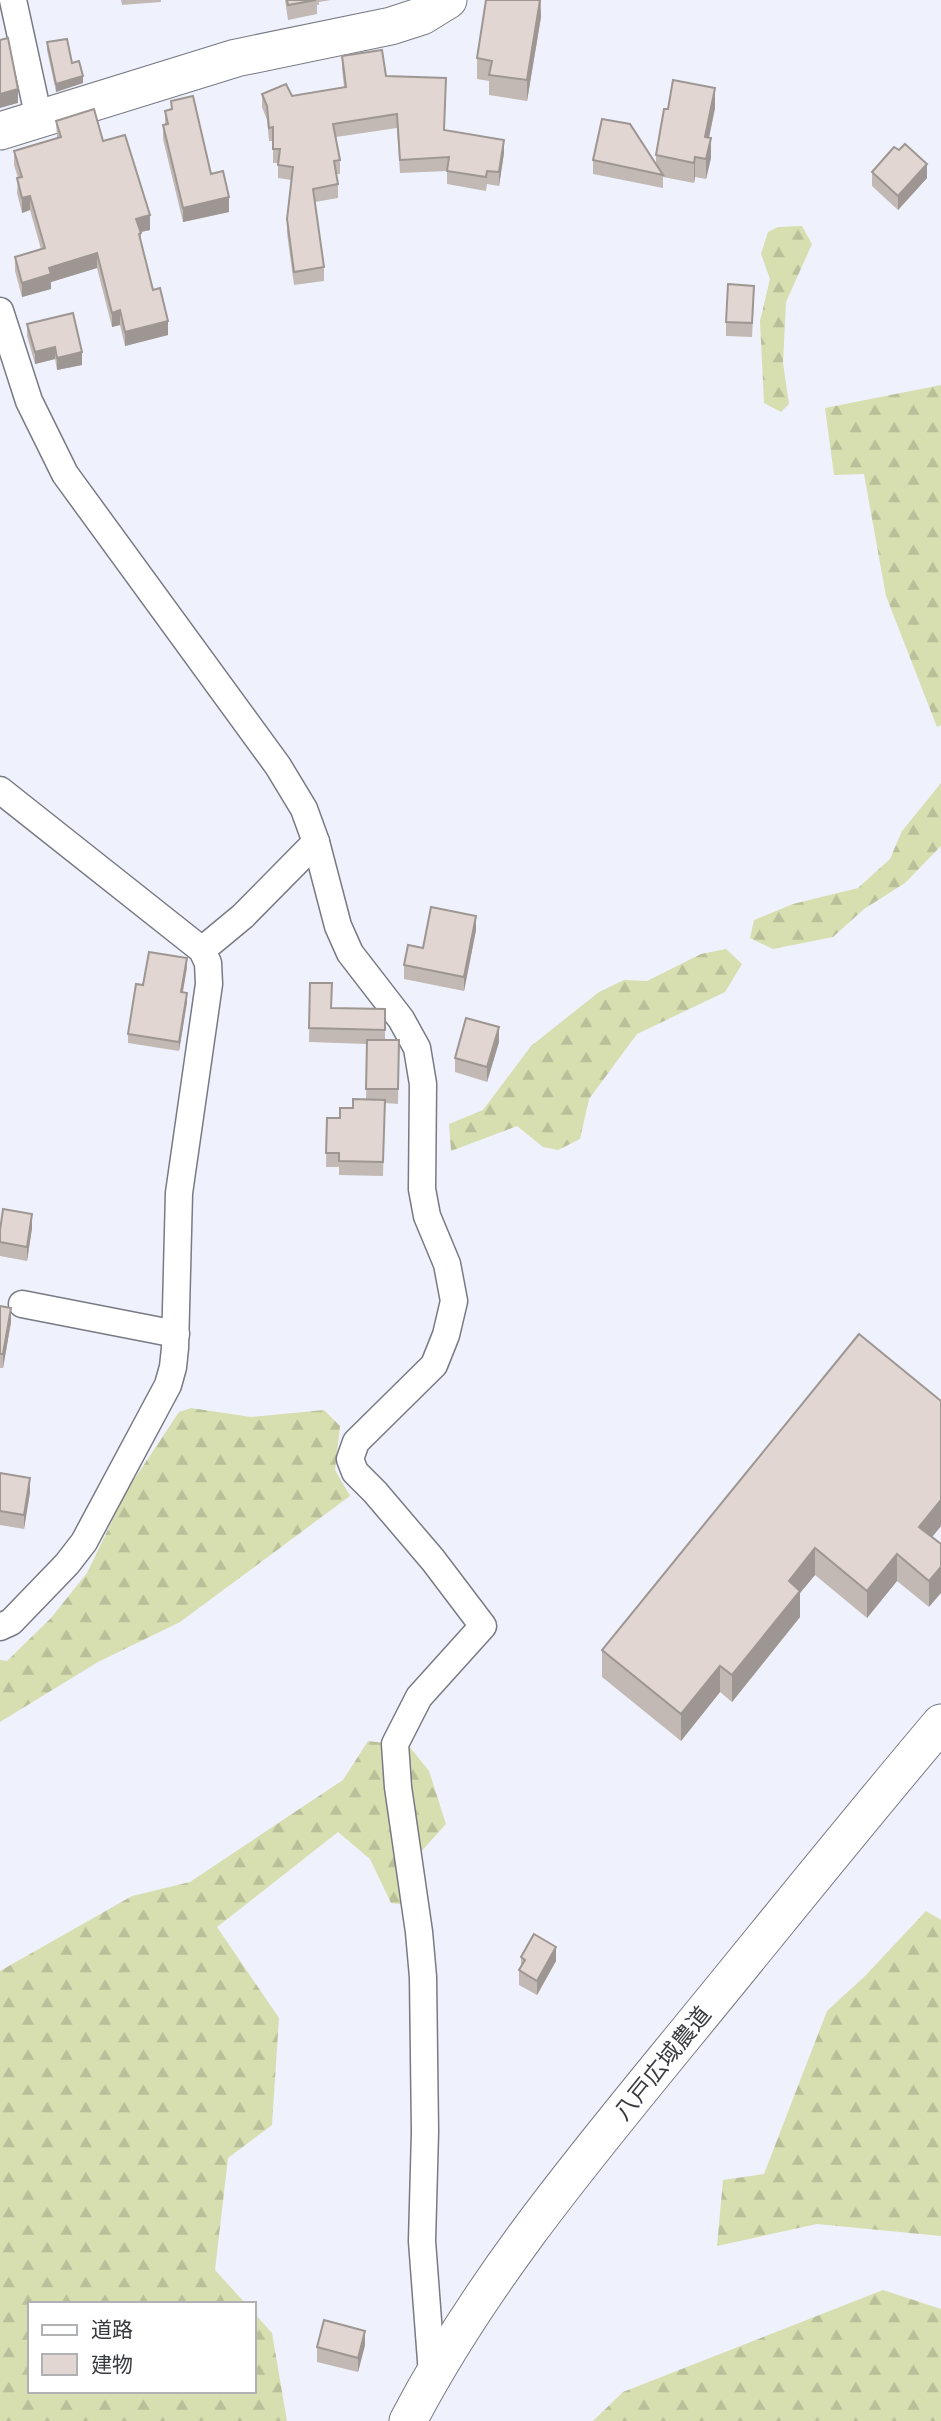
<svg xmlns="http://www.w3.org/2000/svg" width="941" height="2421" font-family="'Public Sans','Noto Sans JP',sans-serif">
<style>
.forest{fill:url(#forest-firs)}
.lines{fill:none;stroke-linecap:round;stroke-linejoin:round}
.street-casing{stroke:#787a84;stroke-width:29}
.secondary-casing{stroke:#787a84;stroke-width:39}
.street{stroke:#fff;stroke-width:26}
.secondary{stroke:#fff;stroke-width:37}
.wall{fill:#c2b8b4}
.shaded-wall{fill:#9e9692}
.building{fill:#e1d6d1;stroke:#9e9692;stroke-width:2}
.labels{text-anchor:middle;dominant-baseline:central;stroke-width:5;stroke-linejoin:round;paint-order:stroke}
.street-label{font-size:23px;fill:#3a3b3f;stroke:#fff}
</style>
<defs>
<pattern id="forest-firs" width="22" height="20" patternUnits="userSpaceOnUse" patternTransform="scale(1.75)"><rect width="22" height="20" fill="#d7deaf"/><path d="M5 1l3.5 6h-7zM16 11l3.5 6h-7z" fill="#b9bf98"/></pattern>
</defs>
<rect width="100%" height="100%" fill="#eff2fc"/>
<!-- forest -->
<g class="forest">
<path d="M 802,226 L 812,244 L 786,302 L 783,363 L 789,404 L 781,412 L 764,403 L 760,321 L 770,279 L 761,254 L 768,232 L 778,227 Z"/>
<path d="M 941,385 L 941,725 L 937,727 L 886,596 L 864,474 L 834,475 L 825,408 Z"/>
<path d="M 941,783 L 941,846 L 905,883 L 864,909 L 833,937 L 773,949 L 750,938 L 754,920 L 793,904 L 858,888 L 890,859 L 902,831 Z"/>
<path d="M 726,949 L 742,964 L 725,992 L 637,1034 L 589,1099 L 580,1139 L 558,1150 L 543,1147 L 517,1126 L 451,1151 L 449,1124 L 483,1110 L 531,1046 L 599,992 L 624,980 L 647,981 L 701,954 Z"/>
<path d="M 191,1408 L 251,1417 L 324,1410 L 340,1426 L 335,1470 L 350,1496 L 180,1622 L 98,1662 L 0,1722 L 0,1660 L 7,1661 L 51,1618 L 87,1573 L 127,1490 L 179,1412 Z"/>
<path d="M 368,1741 L 409,1746 L 429,1771 L 446,1824 L 418,1855 L 409,1905 L 391,1903 L 370,1859 L 338,1832 L 217,1927 L 279,2018 L 272,2125 L 228,2158 L 215,2270 L 246,2304 L 30,2304 L 30,2391 L 254,2391 L 254,2313 L 272,2333 L 287,2421 L 0,2421 L 0,1971 L 132,1896 L 190,1882 L 343,1780 Z"/>
<path d="M 926,1911 L 941,1920 L 941,2236 L 817,2224 L 717,2246 L 723,2180 L 764,2174 L 827,2011 L 865,1976 Z"/>
<path d="M 883,2290 L 941,2309 L 941,2421 L 593,2421 L 623,2392 Z"/>
</g>
<g class="lines">
<!-- street casing -->
<g class="street-casing">
<g id="street">
<path d="M 13,0 L 39,119"/>
<path d="M 0,311 L 29,401 L 65,474 L 278,766 L 304,809 L 316,842 L 338,926 L 350,953 L 401,1019 L 417,1048 L 423,1084 L 422,1189 L 427,1216 L 447,1264 L 454,1301 L 446,1335 L 434,1365 L 356,1442 L 350,1459 L 355,1472 L 375,1492 L 433,1560 L 483,1626 L 419,1697 L 395,1744 L 398,1787 L 419,1932 L 423,1977 L 425,2132 L 422,2241 L 432,2374"/>
<path d="M 0,790 L 202,950 L 208,963 L 209,984 L 179,1193 L 175,1348 L 173,1367 L 168,1385 L 84,1542 L 67,1564 L 11,1622 L 0,1627"/>
<path d="M 202,950 L 243,916 L 316,842"/>
<path d="M 22,1304 L 176,1334"/>
</g>
</g>
<!-- secondary casing -->
<g class="secondary-casing">
<g id="secondary">
<path d="M 0,131 L 236,58 L 391,26 L 422,16 L 448,0"/>
<path d="M 408,2421 C 480,2283 581,2162 679,2042 C 766,1936 852,1828 941,1723"/>
</g>
</g>
<!-- street -->
<use href="#street" class="street"/>
<!-- secondary -->
<use href="#secondary" class="secondary"/>
</g>
<!-- wall -->
<g class="wall">
<path d="M 121,0 L 161,0 L 161,2 L 122,5 Z"/>
<path d="M 285,0 L 331,0 L 319,2 L 319,5 L 317,5 L 317,14 L 288,20 Z"/>
<path d="M 541,0 L 541,17 L 527,101 L 489,95 L 489,81 L 477,79 L 477,58 Z"/>
<path d="M 47,42 L 72,63 L 83,83 L 56,92 L 47,50 Z"/>
<path d="M 342,56 L 386,76 L 444,130 L 504,153 L 499,186 L 487,184 L 486,191 L 447,184 L 447,171 L 400,173 L 397,128 L 336,137 L 340,160 L 340,174 L 336,174 L 338,184 L 338,198 L 315,202 L 324,267 L 324,281 L 294,285 L 287,233 L 287,219 L 291,180 L 278,178 L 278,163 L 273,163 L 273,141 L 269,141 L 267,120 L 262,107 L 262,94 L 292,96 L 344,87 L 342,69 Z"/>
<path d="M 171,101 L 211,174 L 229,212 L 183,222 L 163,139 L 163,125 L 165,125 L 165,111 L 171,109 Z"/>
<path d="M 715,108 L 709,137 L 711,158 L 706,179 L 695,177 L 694,183 L 663,177 L 663,188 L 593,174 L 593,160 L 656,165 L 656,155 L 668,109 Z"/>
<path d="M 56,121 L 103,141 L 150,230 L 141,232 L 141,244 L 153,290 L 168,335 L 125,346 L 120,325 L 112,327 L 97,268 L 51,282 L 51,289 L 22,297 L 15,271 L 15,257 L 41,249 L 30,210 L 22,213 L 17,193 L 18,178 L 14,165 L 14,151 L 57,138 Z"/>
<path d="M 872,172 L 927,178 L 898,210 L 872,186 Z"/>
<path d="M 754,300 L 752,337 L 726,336 L 726,322 Z"/>
<path d="M 27,324 L 82,365 L 57,370 L 55,359 L 35,364 L 27,336 Z"/>
<path d="M 476,930 L 464,991 L 404,979 L 404,965 L 423,948 Z"/>
<path d="M 187,967 L 183,992 L 187,1002 L 179,1051 L 128,1043 L 128,1034 L 143,985 Z"/>
<path d="M 310,983 L 331,1008 L 385,1009 L 385,1040 L 399,1040 L 398,1104 L 385,1103 L 383,1176 L 339,1175 L 339,1167 L 326,1167 L 327,1118 L 340,1118 L 366,1099 L 367,1044 L 309,1042 Z"/>
<path d="M 499,1042 L 487,1082 L 455,1072 L 455,1058 Z"/>
<path d="M 32,1228 L 27,1261 L 0,1256 L 0,1230 Z"/>
<path d="M 0,1306 L 11,1322 L 3,1368 L 0,1368 Z"/>
<path d="M 941,1401 L 941,1526 L 932,1537 L 929,1607 L 897,1581 L 867,1618 L 815,1575 L 800,1593 L 800,1617 L 732,1702 L 720,1692 L 681,1741 L 602,1677 L 602,1650 Z"/>
<path d="M 0,1473 L 30,1492 L 24,1529 L 0,1525 Z"/>
<path d="M 521,1957 L 556,1961 L 537,1995 L 519,1985 L 519,1970 L 521,1966 Z"/>
<path d="M 365,2345 L 358,2372 L 317,2362 L 317,2347 Z"/>
</g>
<!-- shaded-wall -->
<g class="shaded-wall">
<path d="M 540,0 L 541,17 L 527,101 L 527,80 Z"/>
<path d="M 83,76 L 83,83 L 56,92 L 56,84 Z"/>
<path d="M 715,88 L 715,108 L 705,157 L 705,137 Z"/>
<path d="M 18,89 L 18,103 L 0,108 L 0,94 Z"/>
<path d="M 711,138 L 711,158 L 706,179 L 706,159 Z"/>
<path d="M 504,140 L 504,153 L 499,186 L 499,172 Z"/>
<path d="M 695,157 L 695,177 L 694,183 L 694,163 Z"/>
<path d="M 927,164 L 927,178 L 898,210 L 898,196 Z"/>
<path d="M 30,196 L 30,210 L 22,213 L 22,198 Z"/>
<path d="M 229,197 L 229,212 L 183,222 L 183,208 Z"/>
<path d="M 150,215 L 150,230 L 136,233 L 136,219 Z"/>
<path d="M 97,253 L 97,268 L 51,282 L 51,289 L 22,297 L 22,283 L 49,268 Z"/>
<path d="M 120,310 L 120,325 L 112,327 L 112,313 Z"/>
<path d="M 168,321 L 168,335 L 125,346 L 125,332 Z"/>
<path d="M 55,347 L 55,359 L 35,364 L 35,352 Z"/>
<path d="M 82,352 L 82,365 L 57,370 L 57,358 Z"/>
<path d="M 476,916 L 476,930 L 464,991 L 464,977 Z"/>
<path d="M 187,958 L 187,967 L 181,1001 L 181,992 Z"/>
<path d="M 187,993 L 187,1002 L 179,1051 L 179,1042 Z"/>
<path d="M 499,1027 L 499,1042 L 487,1082 L 487,1067 Z"/>
<path d="M 32,1214 L 32,1228 L 27,1261 L 27,1247 Z"/>
<path d="M 11,1308 L 11,1322 L 3,1368 L 3,1354 Z"/>
<path d="M 30,1478 L 30,1492 L 24,1529 L 24,1515 Z"/>
<path d="M 941,1500 L 941,1526 L 919,1553 L 919,1527 Z"/>
<path d="M 815,1548 L 815,1575 L 800,1593 L 800,1617 L 732,1702 L 732,1675 L 789,1581 Z"/>
<path d="M 897,1554 L 897,1581 L 867,1618 L 867,1591 Z"/>
<path d="M 941,1567 L 941,1593 L 929,1607 L 929,1581 Z"/>
<path d="M 720,1666 L 720,1692 L 681,1741 L 681,1714 Z"/>
<path d="M 556,1947 L 556,1961 L 537,1995 L 537,1981 Z"/>
<path d="M 365,2331 L 365,2345 L 358,2372 L 358,2358 Z"/>
</g>
<!-- building -->
<g class="building">
<path d="M 287,0 L 316,0 L 288,5 Z"/>
<path d="M 486,0 L 540,0 L 527,80 L 489,75 L 492,61 L 477,58 Z"/>
<path d="M 8,38 L 18,89 L 0,94 L 0,40 Z"/>
<path d="M 67,39 L 72,63 L 79,61 L 83,76 L 56,84 L 47,42 Z"/>
<path d="M 382,50 L 386,76 L 446,78 L 444,130 L 504,140 L 499,172 L 487,171 L 486,177 L 447,171 L 449,157 L 400,160 L 397,114 L 333,124 L 340,160 L 334,161 L 338,184 L 313,189 L 324,267 L 294,272 L 287,219 L 293,167 L 278,165 L 280,149 L 273,149 L 273,127 L 269,128 L 267,106 L 262,94 L 286,84 L 292,96 L 346,87 L 342,56 Z"/>
<path d="M 673,80 L 715,88 L 705,137 L 711,138 L 706,159 L 695,157 L 694,163 L 656,155 L 664,109 L 668,109 Z"/>
<path d="M 193,96 L 211,174 L 223,171 L 229,197 L 183,208 L 163,125 L 168,124 L 165,111 L 172,109 L 171,101 Z"/>
<path d="M 94,109 L 103,141 L 125,135 L 150,215 L 136,219 L 141,233 L 139,234 L 153,290 L 160,288 L 168,321 L 125,332 L 120,310 L 112,313 L 97,253 L 49,268 L 51,274 L 22,283 L 15,257 L 45,248 L 30,196 L 22,198 L 17,178 L 22,177 L 14,151 L 61,137 L 56,121 Z"/>
<path d="M 602,119 L 630,124 L 663,175 L 593,160 Z"/>
<path d="M 905,144 L 927,164 L 898,196 L 872,172 L 894,147 L 899,150 Z"/>
<path d="M 728,284 L 754,286 L 752,323 L 726,322 Z"/>
<path d="M 73,313 L 82,352 L 57,358 L 55,347 L 35,352 L 27,324 Z"/>
<path d="M 431,907 L 476,916 L 464,977 L 404,965 L 408,945 L 423,948 Z"/>
<path d="M 149,952 L 187,958 L 181,992 L 187,993 L 179,1042 L 128,1034 L 136,984 L 143,985 Z"/>
<path d="M 310,983 L 332,983 L 331,1008 L 385,1009 L 385,1030 L 309,1028 Z"/>
<path d="M 466,1018 L 499,1027 L 487,1067 L 455,1058 Z"/>
<path d="M 367,1040 L 399,1040 L 398,1089 L 366,1089 Z"/>
<path d="M 353,1099 L 385,1100 L 383,1162 L 339,1161 L 339,1153 L 326,1153 L 327,1118 L 340,1118 L 340,1108 L 353,1108 Z"/>
<path d="M 3,1209 L 32,1214 L 27,1247 L 0,1242 L 0,1230 Z"/>
<path d="M 0,1306 L 11,1308 L 3,1354 L 0,1354 Z"/>
<path d="M 859,1334 L 941,1401 L 941,1500 L 919,1527 L 941,1544 L 941,1567 L 929,1581 L 897,1554 L 867,1591 L 815,1548 L 789,1581 L 800,1591 L 732,1675 L 720,1666 L 681,1714 L 602,1650 Z"/>
<path d="M 0,1473 L 30,1478 L 24,1515 L 0,1511 Z"/>
<path d="M 534,1934 L 556,1947 L 537,1981 L 519,1970 L 525,1960 L 521,1957 Z"/>
<path d="M 324,2320 L 365,2331 L 358,2358 L 317,2347 Z"/>
</g>
<g class="labels">
<!-- street labels -->
<g class="street-label">
<text transform="translate(662 2063) rotate(-51)">八戸広域農道</text>
</g>
</g>
<!-- legend -->
<rect x="28" y="2302" width="228" height="91" fill="#ffffff" stroke="#b0b1b2" stroke-width="2"/>
<rect x="42" y="2325" width="35" height="10" fill="#ffffff" stroke="#b0b1b2" stroke-width="2"/>
<text x="91" y="2337" font-size="21" fill="#3a3b3f">道路</text>
<rect x="42" y="2354" width="35" height="21" fill="#e1d6d1" stroke="#b0b1b2" stroke-width="2"/>
<text x="91" y="2372" font-size="21" fill="#3a3b3f">建物</text>
</svg>
